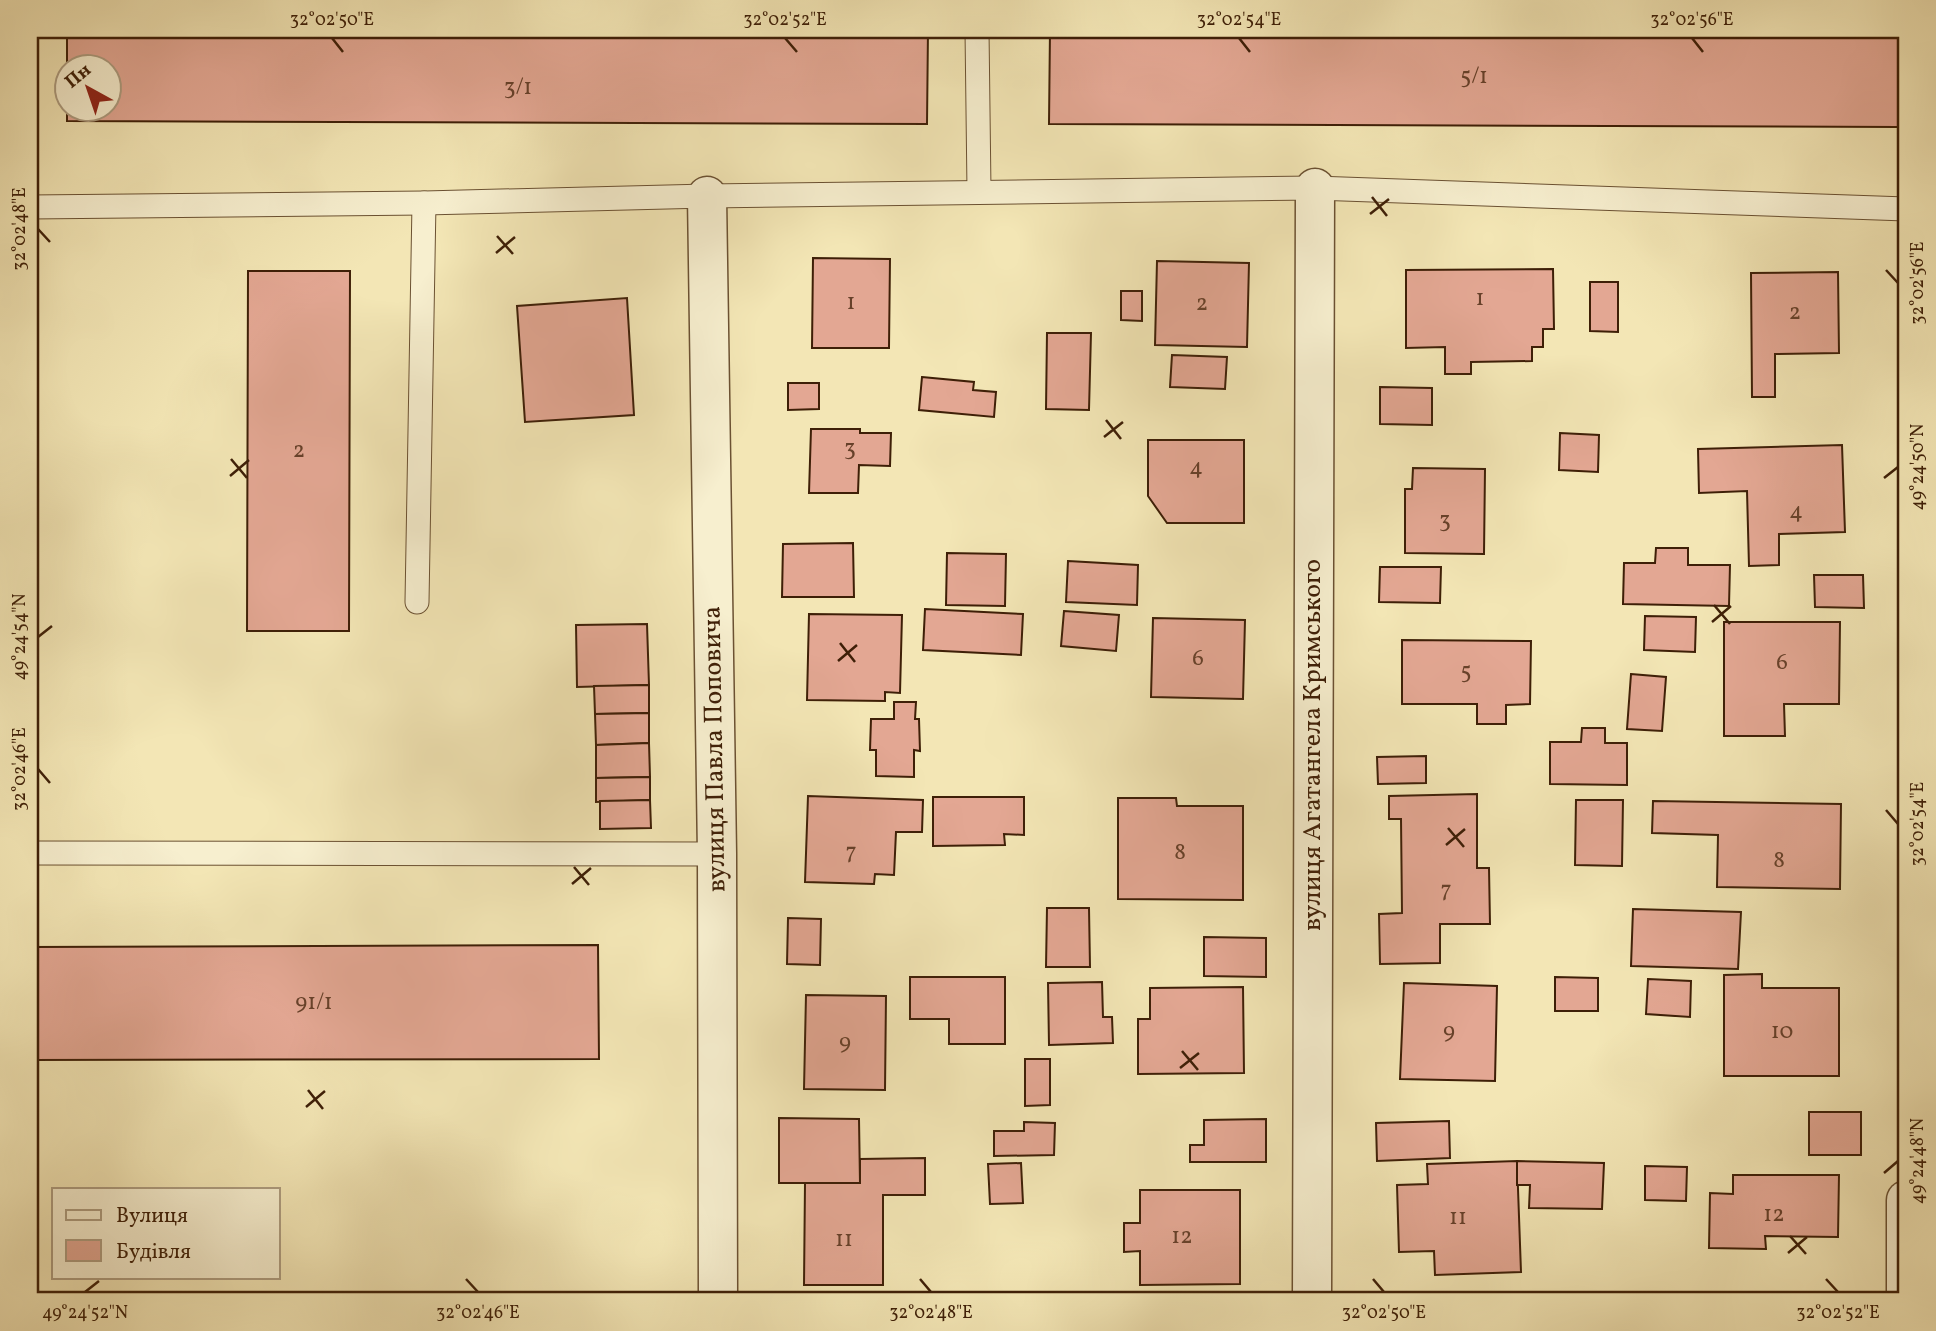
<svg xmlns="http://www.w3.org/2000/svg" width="1936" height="1331" font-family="Vollkorn,serif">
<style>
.building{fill:#e3a793;stroke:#3e1f07;stroke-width:2}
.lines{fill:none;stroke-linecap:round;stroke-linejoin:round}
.service-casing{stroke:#6b5132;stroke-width:25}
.minor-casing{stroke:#6b5132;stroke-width:41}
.service{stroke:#f7efcf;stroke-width:23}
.minor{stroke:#f7efcf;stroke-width:38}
.ticks{fill:none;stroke:#3e1f07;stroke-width:2.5}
.labels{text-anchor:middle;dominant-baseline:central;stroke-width:5;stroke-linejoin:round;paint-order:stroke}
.number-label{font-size:23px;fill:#67412a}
.street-label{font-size:26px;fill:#3e1f07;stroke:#f7efcf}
.neatline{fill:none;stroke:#3e1f07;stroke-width:2.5}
.ticks-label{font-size:18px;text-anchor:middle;fill:#3e1f07}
</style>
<rect width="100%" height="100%" fill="#f3e6b5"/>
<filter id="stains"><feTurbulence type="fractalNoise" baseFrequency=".00286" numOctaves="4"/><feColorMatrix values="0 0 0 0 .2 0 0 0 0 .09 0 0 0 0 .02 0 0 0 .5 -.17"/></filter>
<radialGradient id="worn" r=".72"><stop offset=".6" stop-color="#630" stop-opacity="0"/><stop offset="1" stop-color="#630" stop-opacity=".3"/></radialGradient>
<!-- building -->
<g class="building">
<path d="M 67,30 L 928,30 L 927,124 L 67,121 L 67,108 L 108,108 L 108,66 L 67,66 Z"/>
<path d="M 1050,30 L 1899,30 L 1898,127 L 1049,124 Z"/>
<path d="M 1899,30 L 1906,30 L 1906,133 L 1898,133 Z"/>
<path d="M 813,258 L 890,259 L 889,348 L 812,348 Z"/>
<path d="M 1157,261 L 1249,263 L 1247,347 L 1155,345 Z"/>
<path d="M 1553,269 L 1554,329 L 1543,329 L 1543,347 L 1532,347 L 1532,361 L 1471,362 L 1471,374 L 1445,374 L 1445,347 L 1406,348 L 1406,270 Z"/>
<path d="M 248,271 L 350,271 L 349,631 L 247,631 Z"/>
<path d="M 1838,272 L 1839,353 L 1775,354 L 1775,397 L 1752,397 L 1751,273 Z"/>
<path d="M 1590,282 L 1618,282 L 1618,332 L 1590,331 Z"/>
<path d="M 1121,291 L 1142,291 L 1142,321 L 1121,320 Z"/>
<path d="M 627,298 L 634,415 L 525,422 L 517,306 Z"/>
<path d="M 1047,333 L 1091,333 L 1089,410 L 1046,409 Z"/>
<path d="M 1172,355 L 1227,357 L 1225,389 L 1170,387 Z"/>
<path d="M 922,377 L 974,382 L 973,390 L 996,392 L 994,417 L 919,410 Z"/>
<path d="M 788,383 L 819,383 L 819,409 L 788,410 Z"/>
<path d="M 1380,387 L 1432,388 L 1432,425 L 1380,424 Z"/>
<path d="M 811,429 L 860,429 L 860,433 L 891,433 L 890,466 L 859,465 L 858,493 L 809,493 Z"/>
<path d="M 1560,433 L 1599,435 L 1598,472 L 1559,470 Z"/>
<path d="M 1148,440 L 1244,440 L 1244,523 L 1167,523 L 1148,496 Z"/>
<path d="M 1842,445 L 1845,532 L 1779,534 L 1779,565 L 1749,566 L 1747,491 L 1699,493 L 1698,449 Z"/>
<path d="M 1413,468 L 1485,469 L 1484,554 L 1405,553 L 1405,489 L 1412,489 Z"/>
<path d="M 853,543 L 854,597 L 782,597 L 783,544 Z"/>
<path d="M 1656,548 L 1688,548 L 1688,565 L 1730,565 L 1729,606 L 1623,604 L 1624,563 L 1655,563 Z"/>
<path d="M 947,553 L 1006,554 L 1005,606 L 946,605 Z"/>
<path d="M 1068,561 L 1138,565 L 1137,605 L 1066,602 Z"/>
<path d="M 1380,567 L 1441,567 L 1440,603 L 1379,602 Z"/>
<path d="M 1814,575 L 1863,575 L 1864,608 L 1815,607 Z"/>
<path d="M 925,609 L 1023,614 L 1021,655 L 923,650 Z"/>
<path d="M 1064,611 L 1119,615 L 1116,651 L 1061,646 Z"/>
<path d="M 809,614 L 902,615 L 900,693 L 885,692 L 885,701 L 807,700 Z"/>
<path d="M 1645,616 L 1696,617 L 1695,652 L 1644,650 Z"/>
<path d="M 1153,618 L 1245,620 L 1243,699 L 1151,697 Z"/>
<path d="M 1724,622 L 1840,622 L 1839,704 L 1784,704 L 1785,736 L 1724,736 Z"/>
<path d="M 647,624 L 649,685 L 577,687 L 576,625 Z"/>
<path d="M 1402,640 L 1531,641 L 1530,704 L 1506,705 L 1506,724 L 1477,724 L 1477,704 L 1402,704 Z"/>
<path d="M 1631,674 L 1666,677 L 1662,731 L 1627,729 Z"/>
<path d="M 649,685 L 649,713 L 595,714 L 594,686 Z"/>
<path d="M 894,702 L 916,702 L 915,719 L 919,719 L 920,751 L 914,750 L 914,777 L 876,776 L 876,750 L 870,750 L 871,719 L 894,719 Z"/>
<path d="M 649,713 L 649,743 L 596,745 L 595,714 Z"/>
<path d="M 1582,728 L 1605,728 L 1605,743 L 1627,743 L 1627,785 L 1550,784 L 1550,742 L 1581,742 Z"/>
<path d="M 649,743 L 650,777 L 596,778 L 596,745 Z"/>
<path d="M 1426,756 L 1426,783 L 1378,784 L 1377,757 Z"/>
<path d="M 650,777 L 650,800 L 596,802 L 596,778 Z"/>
<path d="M 1477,794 L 1477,868 L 1489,868 L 1490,924 L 1440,924 L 1440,963 L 1380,964 L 1379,914 L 1402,913 L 1401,819 L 1389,819 L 1389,796 Z"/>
<path d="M 808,796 L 923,800 L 922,832 L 896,832 L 894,875 L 875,874 L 874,884 L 805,882 Z"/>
<path d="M 933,797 L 1024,797 L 1024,835 L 1004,834 L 1005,845 L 933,846 Z"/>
<path d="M 1118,798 L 1176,798 L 1177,806 L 1243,806 L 1243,900 L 1118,899 Z"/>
<path d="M 650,800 L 651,828 L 600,829 L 600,801 Z"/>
<path d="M 1576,800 L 1623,800 L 1622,866 L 1575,865 Z"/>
<path d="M 1653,801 L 1841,804 L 1840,889 L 1717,887 L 1718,835 L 1652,833 Z"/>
<path d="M 1047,908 L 1089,908 L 1090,967 L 1046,967 Z"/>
<path d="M 1633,909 L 1741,912 L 1738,969 L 1631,966 Z"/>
<path d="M 788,918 L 821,919 L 820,965 L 787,964 Z"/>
<path d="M 1204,937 L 1266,938 L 1266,977 L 1204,976 Z"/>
<path d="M 598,945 L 599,1059 L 30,1060 L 30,947 Z"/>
<path d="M 1762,974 L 1762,988 L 1839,988 L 1839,1076 L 1724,1076 L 1724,975 Z"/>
<path d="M 910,977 L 1005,977 L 1005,1044 L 949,1044 L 949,1019 L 910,1019 Z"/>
<path d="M 1555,977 L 1598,978 L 1598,1011 L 1555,1011 Z"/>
<path d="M 1648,979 L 1691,981 L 1690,1017 L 1646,1014 Z"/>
<path d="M 1102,982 L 1103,1017 L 1112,1017 L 1113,1043 L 1049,1045 L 1048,983 Z"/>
<path d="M 1404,983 L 1497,986 L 1495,1081 L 1400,1079 Z"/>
<path d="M 1243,987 L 1244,1073 L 1138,1074 L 1138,1019 L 1150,1019 L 1150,988 Z"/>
<path d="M 806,995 L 886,996 L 885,1090 L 804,1089 Z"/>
<path d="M 1025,1059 L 1050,1059 L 1050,1105 L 1025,1106 Z"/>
<rect x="1809" y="1112" width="52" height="43"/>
<path d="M 779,1118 L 859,1119 L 860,1183 L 779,1183 Z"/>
<path d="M 1266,1119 L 1266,1162 L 1190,1162 L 1190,1145 L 1204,1145 L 1204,1120 Z"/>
<path d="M 1449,1121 L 1450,1158 L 1377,1161 L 1376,1123 Z"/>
<path d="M 1024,1122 L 1055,1123 L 1054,1155 L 994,1156 L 994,1131 L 1024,1131 Z"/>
<path d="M 925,1158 L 925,1195 L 883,1195 L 883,1285 L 804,1285 L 805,1183 L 860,1183 L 860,1159 Z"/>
<path d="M 1517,1161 L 1521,1272 L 1435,1275 L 1434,1251 L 1399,1252 L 1397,1185 L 1428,1184 L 1427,1164 Z"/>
<path d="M 1517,1161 L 1604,1163 L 1602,1209 L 1529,1208 L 1530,1185 L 1517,1185 Z"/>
<path d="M 1021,1163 L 1023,1203 L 990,1204 L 988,1164 Z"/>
<path d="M 1645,1166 L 1687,1167 L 1686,1201 L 1645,1200 Z"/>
<path d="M 1733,1175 L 1839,1175 L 1838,1237 L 1765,1236 L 1766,1249 L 1709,1248 L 1710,1193 L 1733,1194 Z"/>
<path d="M 1140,1190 L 1240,1190 L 1240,1284 L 1140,1285 L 1140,1251 L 1124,1252 L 1124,1223 L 1140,1223 Z"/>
<path d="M 780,1296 L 816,1297 L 815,1301 L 780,1301 Z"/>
<rect x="1382" y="1299" width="54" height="2"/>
</g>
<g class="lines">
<!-- service casing -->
<g class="service-casing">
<g id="service">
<path d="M 977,30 L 979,191"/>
<path d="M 30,207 L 424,203 L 707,196 L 1315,188 L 1906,209"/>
<path d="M 417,602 L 424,203"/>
<path d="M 30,853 L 717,854"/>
</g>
</g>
<!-- minor casing -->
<g class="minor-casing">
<g id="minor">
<path d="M 707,196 L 717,854 L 718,1301"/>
<path d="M 1312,1301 L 1315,188"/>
<path d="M 1906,1301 L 1906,1200"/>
</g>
</g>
<!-- service -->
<use href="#service" class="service"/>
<!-- minor -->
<use href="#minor" class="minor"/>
</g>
<!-- ticks -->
<path class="ticks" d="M 332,38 L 343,52M 785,38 L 797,52M 1239,38 L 1250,52M 1692,38 L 1703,52M 1372,197 L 1387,216M 1370,214 L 1389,199M 38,229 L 50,242M 497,236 L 513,254M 496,253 L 515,237M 1886,270 L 1898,283M 1106,420 L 1121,439M 1104,437 L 1123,422M 231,459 L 247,478M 230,476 L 249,460M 1884,478 L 1898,467M 1714,605 L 1730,624M 1712,622 L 1731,606M 38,637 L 52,626M 840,643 L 855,662M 838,661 L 857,645M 38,769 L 50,783M 1886,810 L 1898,824M 1448,828 L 1464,847M 1446,845 L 1465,829M 574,867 L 589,885M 572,884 L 591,868M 1182,1051 L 1198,1070M 1180,1068 L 1199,1053M 308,1090 L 323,1109M 306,1107 L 325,1091M 1884,1173 L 1898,1161M 1790,1236 L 1806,1254M 1788,1253 L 1807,1237M 466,1279 L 478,1292M 920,1279 L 931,1292M 1373,1279 L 1384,1292M 1826,1279 L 1838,1292M 85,1292 L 99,1281"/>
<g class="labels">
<!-- number labels -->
<g class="number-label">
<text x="1474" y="77">5/1</text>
<text x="518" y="88">3/1</text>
<text x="1480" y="299">1</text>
<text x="851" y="303">1</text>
<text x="1202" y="304">2</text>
<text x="1795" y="313">2</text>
<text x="850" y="449">3</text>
<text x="299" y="451">2</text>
<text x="1196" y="468">4</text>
<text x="1796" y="512">4</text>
<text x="1445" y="521">3</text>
<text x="1198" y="659">6</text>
<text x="1782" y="663">6</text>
<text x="1466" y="672">5</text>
<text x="851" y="853">7</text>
<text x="1180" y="853">8</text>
<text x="1779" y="861">8</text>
<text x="1446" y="891">7</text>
<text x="314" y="1003">91/1</text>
<text x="1449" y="1032">9</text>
<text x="1782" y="1032">10</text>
<text x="845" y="1043">9</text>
<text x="1774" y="1215">12</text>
<text x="1458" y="1218">11</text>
<text x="1182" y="1237">12</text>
<text x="844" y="1240">11</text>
</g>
<!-- street labels -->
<g class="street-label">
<text transform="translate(1313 745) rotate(-90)">вулиця Агатангела Кримського</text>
<text transform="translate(715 749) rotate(-91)">вулиця Павла Поповича</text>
</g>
</g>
<!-- margin -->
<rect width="1936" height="1331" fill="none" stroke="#f3e6b5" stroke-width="77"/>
<!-- legend -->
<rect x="52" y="1188" width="228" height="91" fill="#f7efcf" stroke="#ad9c7f" stroke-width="2"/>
<rect x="66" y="1210" width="35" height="10" fill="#f7efcf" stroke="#ad9c7f" stroke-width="2"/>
<text x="116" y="1222" font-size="21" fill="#3e1f07">Вулиця</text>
<rect x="66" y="1240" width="35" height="21" fill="#e3a793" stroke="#ad9c7f" stroke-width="2"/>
<text x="116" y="1258" font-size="21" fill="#3e1f07">Будівля</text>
<!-- north arrow -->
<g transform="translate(88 88) rotate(320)"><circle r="33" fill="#f7efcf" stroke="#ad9c7f" stroke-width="2"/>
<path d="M0-5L12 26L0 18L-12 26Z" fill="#8f2418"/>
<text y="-10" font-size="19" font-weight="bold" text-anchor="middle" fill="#3e1f07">Пн</text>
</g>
<rect x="38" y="38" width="1860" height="1254" class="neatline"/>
<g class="ticks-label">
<text x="332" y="25">32°02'50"E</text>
<text x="785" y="25">32°02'52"E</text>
<text x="1239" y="25">32°02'54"E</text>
<text x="1692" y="25">32°02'56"E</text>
<text transform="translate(19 229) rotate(-90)" y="6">32°02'48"E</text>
<text transform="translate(1917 283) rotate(-90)" y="6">32°02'56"E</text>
<text transform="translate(1917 467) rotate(-90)" y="6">49°24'50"N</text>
<text transform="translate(19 637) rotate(-90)" y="6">49°24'54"N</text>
<text transform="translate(19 769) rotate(-90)" y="6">32°02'46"E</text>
<text transform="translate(1917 824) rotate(-90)" y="6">32°02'54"E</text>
<text transform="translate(1917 1161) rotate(-90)" y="6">49°24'48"N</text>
<text x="85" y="1318">49°24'52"N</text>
<text x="478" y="1318">32°02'46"E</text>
<text x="931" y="1318">32°02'48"E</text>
<text x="1384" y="1318">32°02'50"E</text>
<text x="1838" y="1318">32°02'52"E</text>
</g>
<rect width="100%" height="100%" filter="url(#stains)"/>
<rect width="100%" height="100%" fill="url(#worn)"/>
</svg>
